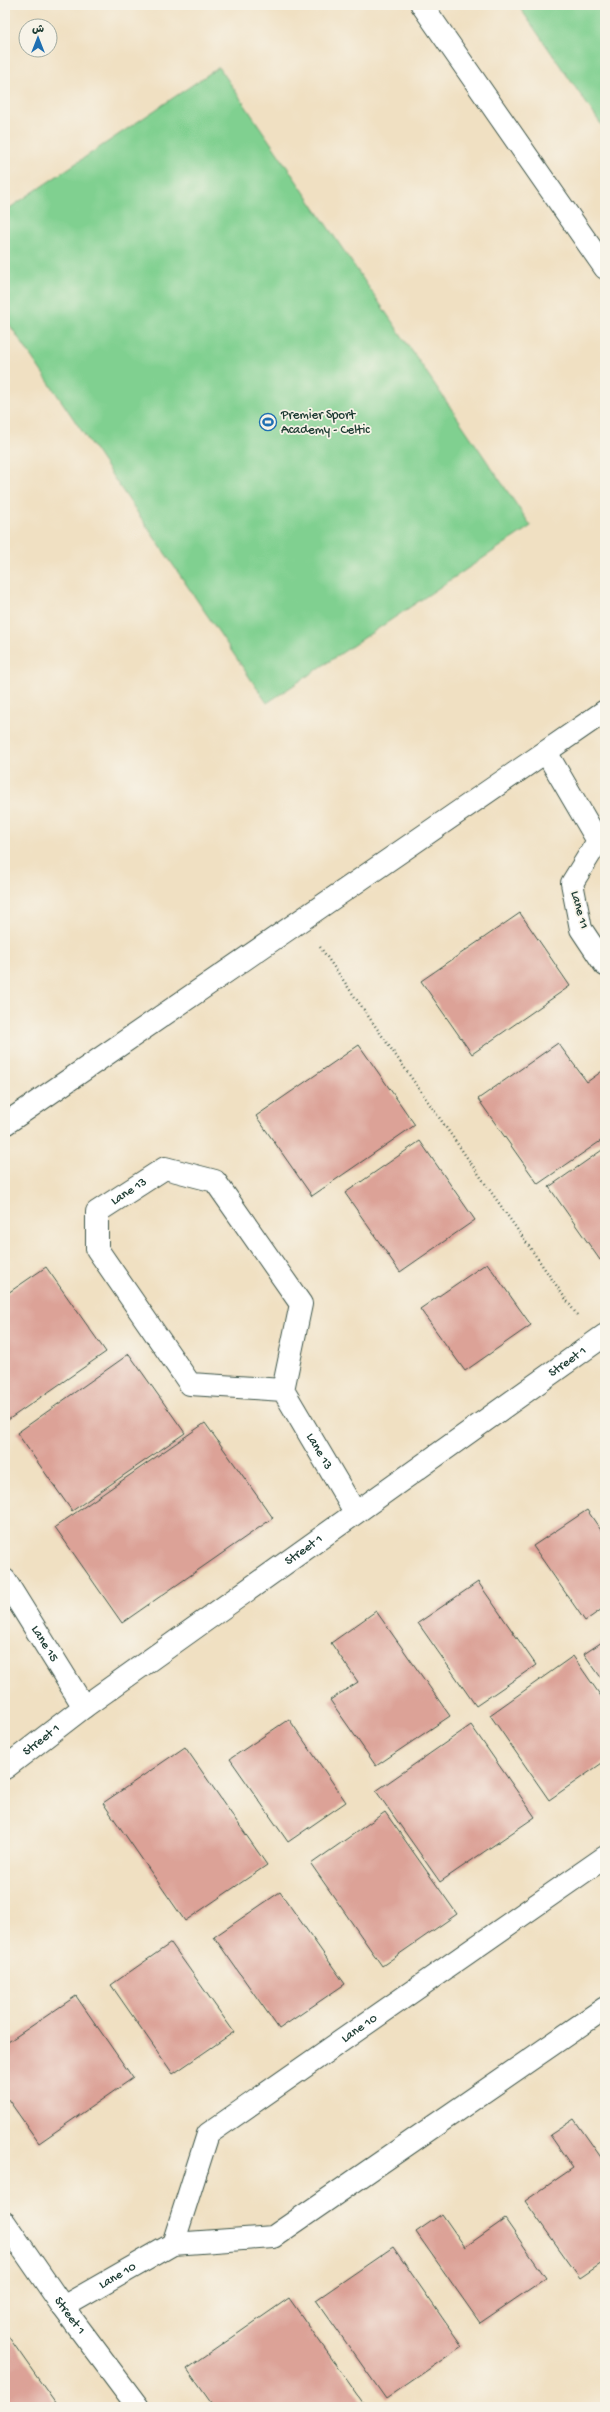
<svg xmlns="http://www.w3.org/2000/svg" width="610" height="2412" font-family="'Gochi Hand','Playpen Sans Arabic',sans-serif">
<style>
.green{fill:#80d090;stroke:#508662}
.building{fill:#dca297}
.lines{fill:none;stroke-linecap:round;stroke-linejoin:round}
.street-casing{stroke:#3e5549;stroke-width:24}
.path{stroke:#3e5549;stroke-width:2.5;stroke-dasharray:1 3;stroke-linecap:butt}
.street{stroke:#fff;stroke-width:22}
.labels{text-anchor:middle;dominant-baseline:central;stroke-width:3.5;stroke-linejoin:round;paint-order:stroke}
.poi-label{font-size:13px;fill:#1f3d34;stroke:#f7f3e8;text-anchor:start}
.street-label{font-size:13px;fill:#1f3d34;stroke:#f7f3e8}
</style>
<rect width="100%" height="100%" fill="#f7f3e8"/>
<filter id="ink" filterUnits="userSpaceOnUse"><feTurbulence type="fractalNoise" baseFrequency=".025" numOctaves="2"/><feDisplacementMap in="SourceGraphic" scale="8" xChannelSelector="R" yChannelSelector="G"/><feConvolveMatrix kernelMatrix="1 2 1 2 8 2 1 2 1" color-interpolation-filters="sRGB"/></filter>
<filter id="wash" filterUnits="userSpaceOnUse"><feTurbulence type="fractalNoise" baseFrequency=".012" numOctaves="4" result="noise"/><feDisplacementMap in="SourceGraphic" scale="16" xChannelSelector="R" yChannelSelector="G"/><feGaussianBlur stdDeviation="0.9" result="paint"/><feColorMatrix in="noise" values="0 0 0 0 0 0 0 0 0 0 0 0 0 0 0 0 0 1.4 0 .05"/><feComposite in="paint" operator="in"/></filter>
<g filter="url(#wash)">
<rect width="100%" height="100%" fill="#f0e0c2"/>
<!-- green -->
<g class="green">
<path d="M 518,5 L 605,5 L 605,130 Z"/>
<path d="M 219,67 L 531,526 L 267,703 L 5,318 L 5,211 Z"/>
</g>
<g id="blocks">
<!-- building -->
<g class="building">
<path d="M 520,913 L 570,986 L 472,1054 L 421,981 Z"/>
<path d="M 558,1043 L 587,1082 L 605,1069 L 605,1138 L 538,1184 L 478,1099 Z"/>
<path d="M 359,1045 L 415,1125 L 312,1196 L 256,1116 Z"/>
<path d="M 420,1141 L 475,1220 L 400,1272 L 345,1193 Z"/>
<path d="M 605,1148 L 605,1256 L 600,1260 L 549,1187 Z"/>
<path d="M 487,1263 L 531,1325 L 465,1371 L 420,1309 Z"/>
<path d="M 46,1267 L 106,1352 L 5,1422 L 5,1295 Z"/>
<path d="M 129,1354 L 185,1433 L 72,1511 L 17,1433 Z"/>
<path d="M 205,1423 L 273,1518 L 122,1623 L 55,1527 Z"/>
<path d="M 587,1510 L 605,1536 L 605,1607 L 585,1621 L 533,1546 Z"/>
<path d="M 478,1582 L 536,1665 L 476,1706 L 418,1623 Z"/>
<path d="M 376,1611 L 450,1716 L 376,1766 L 330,1700 L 358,1682 L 331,1643 Z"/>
<path d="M 605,1640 L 605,1683 L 584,1654 Z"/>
<path d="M 573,1656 L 605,1702 L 605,1761 L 549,1800 L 490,1715 Z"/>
<path d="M 289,1719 L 346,1802 L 288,1842 L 230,1759 Z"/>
<path d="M 471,1725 L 535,1817 L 440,1882 L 376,1791 Z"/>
<path d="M 185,1747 L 267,1865 L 185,1921 L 103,1803 Z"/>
<path d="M 385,1812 L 457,1914 L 382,1966 L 311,1864 Z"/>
<path d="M 280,1892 L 345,1984 L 279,2029 L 214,1937 Z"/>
<path d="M 171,1943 L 234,2032 L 173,2074 L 111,1985 Z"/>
<path d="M 76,1996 L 133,2078 L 39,2143 L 5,2095 L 5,2044 Z"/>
<path d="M 574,2119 L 605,2163 L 605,2261 L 580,2278 L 525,2201 L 573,2168 L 550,2135 Z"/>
<path d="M 442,2214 L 465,2247 L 505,2219 L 546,2278 L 480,2323 L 416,2232 Z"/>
<path d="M 393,2247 L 462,2346 L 386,2399 L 316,2300 Z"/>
<path d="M 289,2298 L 366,2407 L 214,2407 L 187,2369 Z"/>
<path d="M 8,2336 L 58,2407 L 5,2407 L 5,2338 Z"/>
</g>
</g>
</g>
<g filter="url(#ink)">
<use href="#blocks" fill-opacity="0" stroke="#3e5549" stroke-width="1"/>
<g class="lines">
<!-- street casing -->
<g class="street-casing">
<g id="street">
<path d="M 422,5 L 605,268"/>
<path d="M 546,752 L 598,841"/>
<path d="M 605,838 L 598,841 L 572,883 L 581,929 L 605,965"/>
<path d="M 5,1124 L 605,711"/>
<path id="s1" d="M 283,1390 L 190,1384 L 97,1249 L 97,1212 L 165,1168 L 215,1181 L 301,1304 L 283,1390 L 355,1512"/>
<path id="s2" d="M 5,1580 L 84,1707"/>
<path id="s3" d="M 5,1768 L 84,1707 L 605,1335"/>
<path id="s4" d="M 5,2223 L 63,2307 L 138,2407"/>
<path id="s5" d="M 173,2244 L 208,2134 L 605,1857"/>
<path id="s6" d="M 63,2307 L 173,2244 L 273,2237 L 605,2008"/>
</g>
</g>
<!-- path -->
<path class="path" d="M 320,947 L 577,1315"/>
<!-- street -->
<use href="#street" class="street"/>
</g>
</g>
<!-- icons -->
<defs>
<g id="stadium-ring" transform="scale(0.9)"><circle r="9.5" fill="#f7f3e8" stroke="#1f6fb2" stroke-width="1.5"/><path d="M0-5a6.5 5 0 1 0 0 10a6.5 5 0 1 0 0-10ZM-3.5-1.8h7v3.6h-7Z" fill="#1f6fb2"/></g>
</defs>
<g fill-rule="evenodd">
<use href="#stadium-ring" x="268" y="422"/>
</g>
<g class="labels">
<!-- poi labels -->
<g class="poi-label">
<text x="281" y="415">Premier Sport<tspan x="281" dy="15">Academy - Celtic</tspan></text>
</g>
<!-- street labels -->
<g class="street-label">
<text transform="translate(579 910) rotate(75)">Lane 11</text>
<text stroke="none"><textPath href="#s1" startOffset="332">Lane 13</textPath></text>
<text stroke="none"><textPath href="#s3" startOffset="694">Street 1</textPath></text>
<text stroke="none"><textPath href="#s1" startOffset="736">Lane 13</textPath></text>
<text stroke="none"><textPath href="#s3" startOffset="370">Street 1</textPath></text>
<text stroke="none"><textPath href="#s2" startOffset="75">Lane 15</textPath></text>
<text stroke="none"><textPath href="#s3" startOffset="46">Street 1</textPath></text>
<text stroke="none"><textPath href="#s5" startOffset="300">Lane 10</textPath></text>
<text stroke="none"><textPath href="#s6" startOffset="63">Lane 10</textPath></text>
<text stroke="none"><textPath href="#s4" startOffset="113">Street 1</textPath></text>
</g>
</g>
<!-- margin -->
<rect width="610" height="2412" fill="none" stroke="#f7f3e8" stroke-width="20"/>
<!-- north arrow -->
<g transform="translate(38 38)"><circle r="19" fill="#f7f3e8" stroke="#a1aaa0"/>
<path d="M0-3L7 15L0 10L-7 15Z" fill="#1f6fb2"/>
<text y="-6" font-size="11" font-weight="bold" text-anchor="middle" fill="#1f3d34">ش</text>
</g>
</svg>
